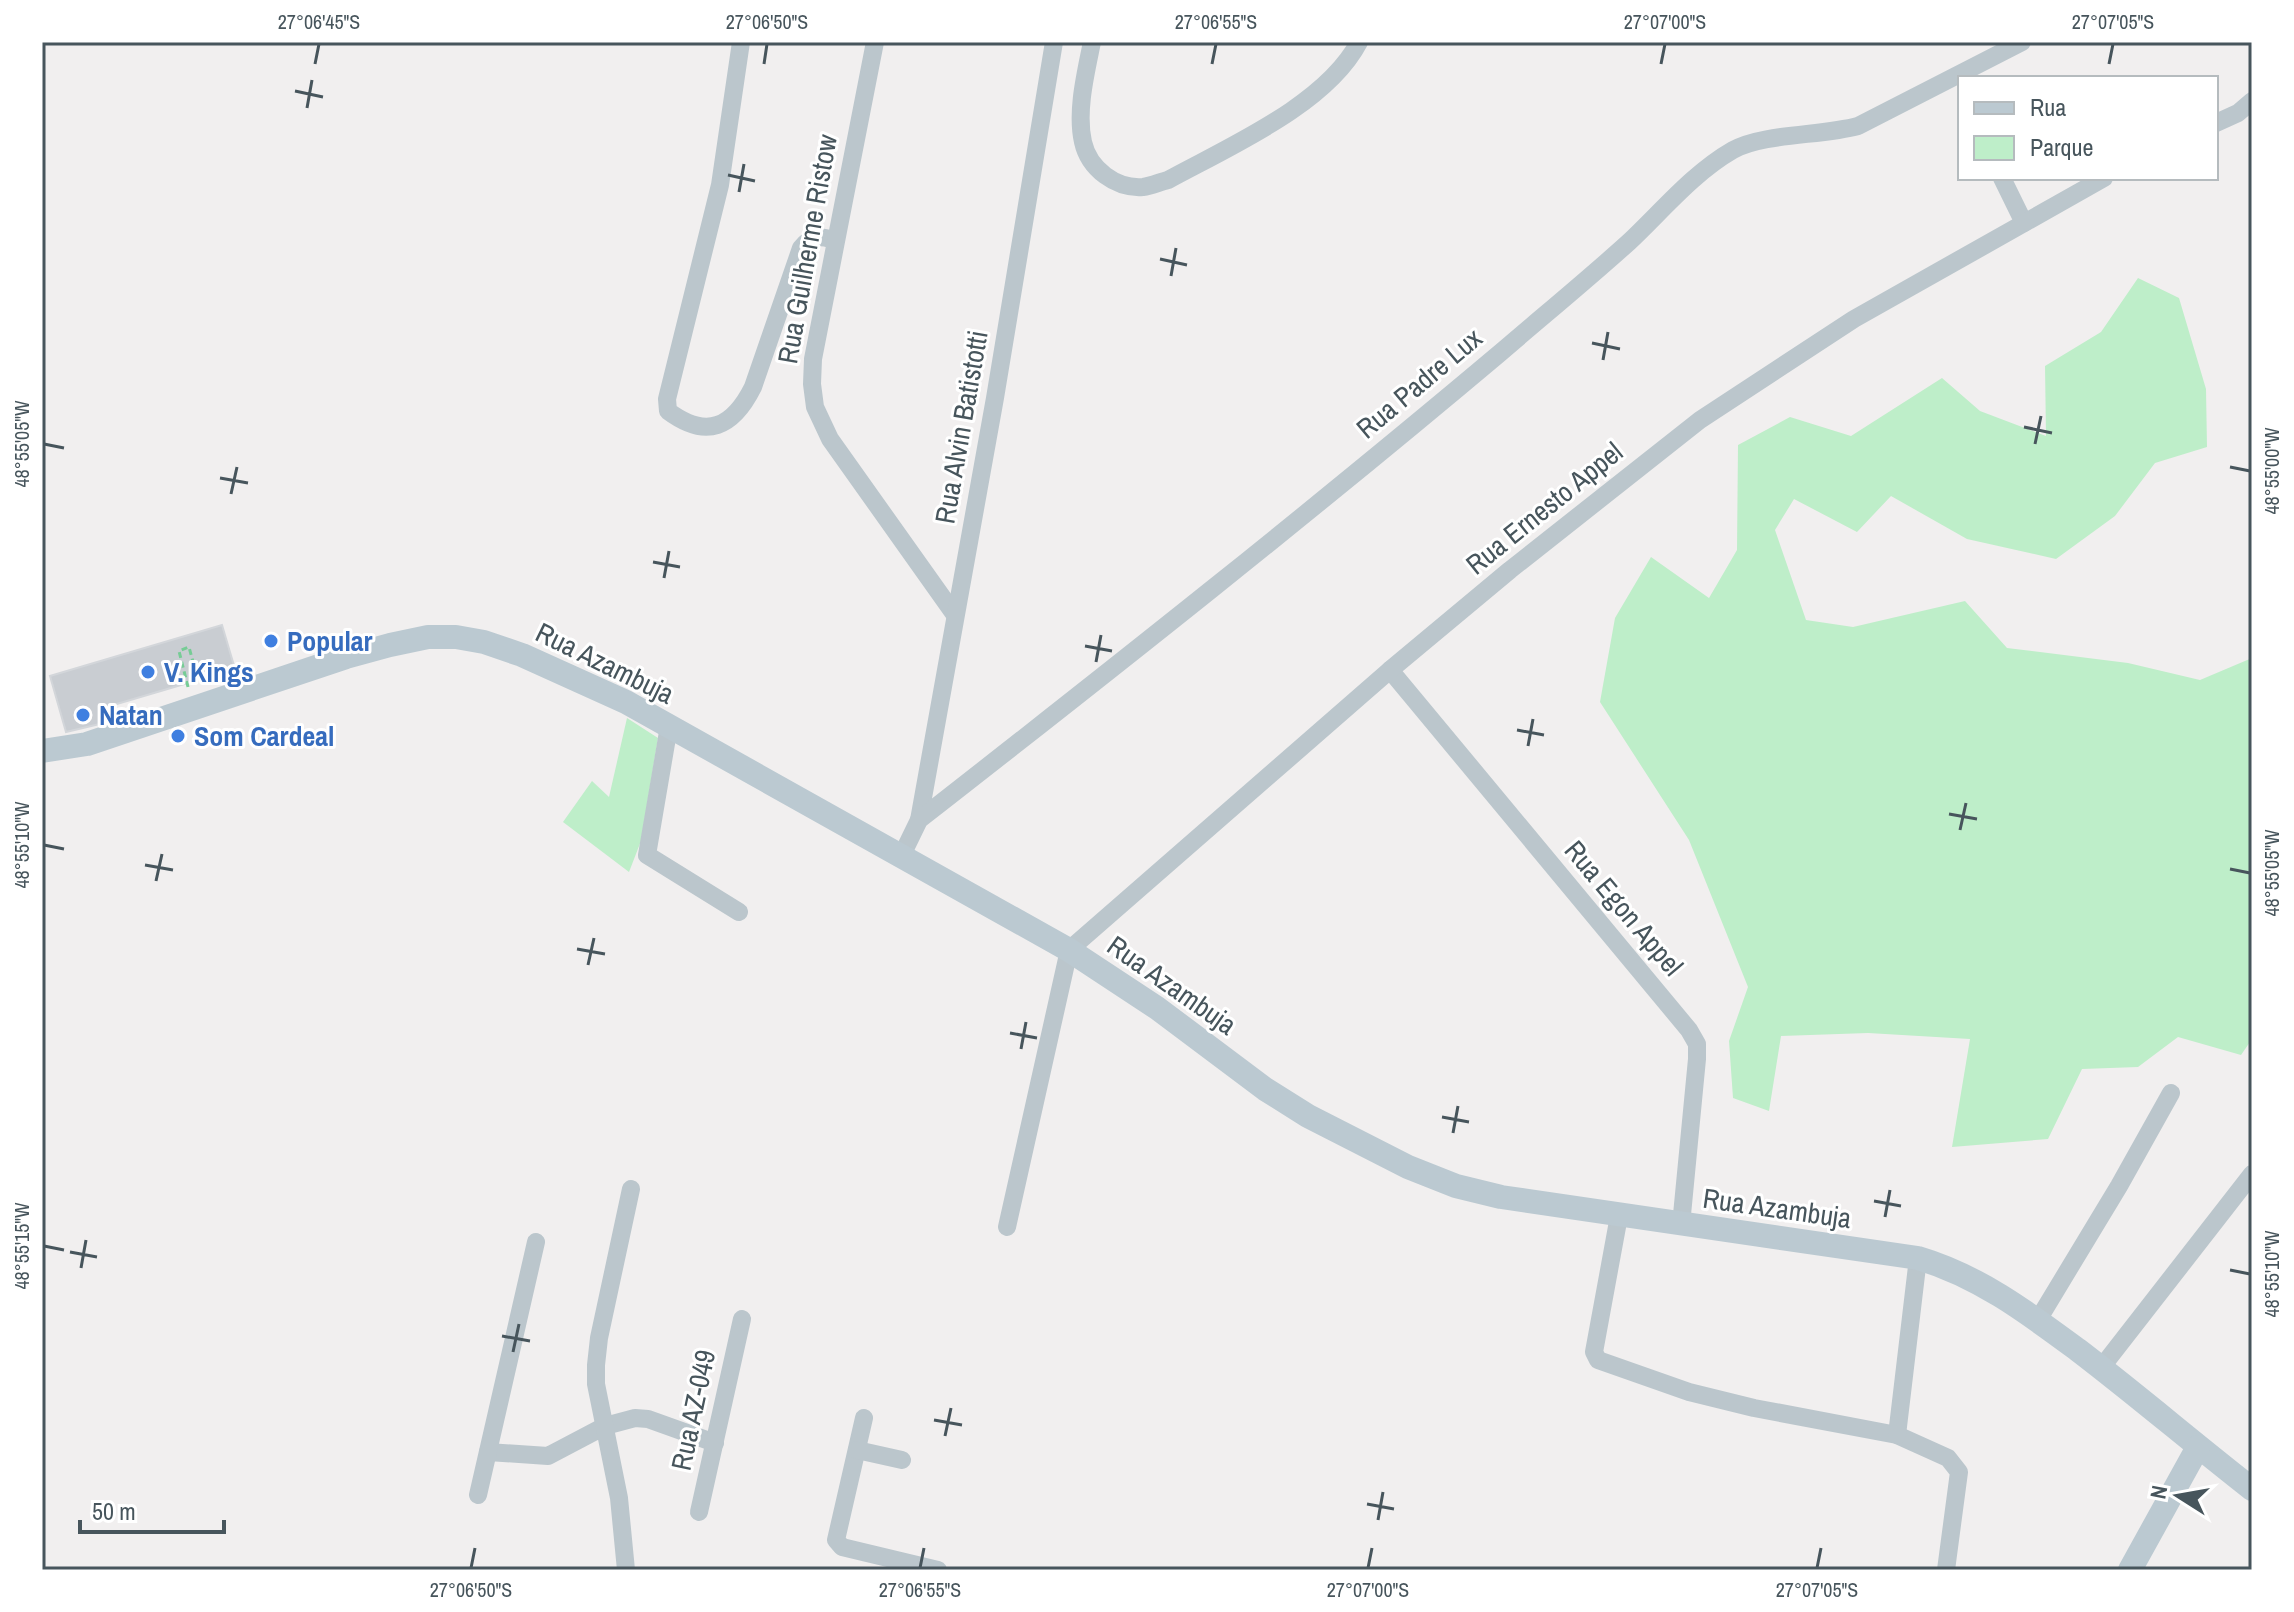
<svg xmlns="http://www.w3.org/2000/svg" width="2294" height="1612" font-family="'Archivo Narrow',sans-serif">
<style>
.green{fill:#beeec9}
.building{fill:#c9cdd2;stroke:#d3d6da;stroke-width:2}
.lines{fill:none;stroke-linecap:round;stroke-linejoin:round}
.path{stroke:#76cc95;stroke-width:3;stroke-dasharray:6 4;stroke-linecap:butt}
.street{stroke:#bbc6cc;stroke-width:18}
.secondary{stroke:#bbc9d1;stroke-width:24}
.ticks{fill:none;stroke:#47555c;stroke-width:3}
.shop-dot{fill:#3f7fe0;stroke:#fff;stroke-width:3}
.labels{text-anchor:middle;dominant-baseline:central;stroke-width:6;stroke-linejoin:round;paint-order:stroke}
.street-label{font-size:28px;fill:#47555c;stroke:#fff}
.shop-label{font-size:28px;font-weight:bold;fill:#366cbe;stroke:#fff;text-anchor:start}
.neatline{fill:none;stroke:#47555c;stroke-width:3}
.ticks-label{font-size:20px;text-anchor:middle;fill:#47555c}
</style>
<rect width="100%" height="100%" fill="#f1efef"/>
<!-- green -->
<g class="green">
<path d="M 2138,278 L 2179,298 L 2206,389 L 2207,447 L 2155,463 L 2115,516 L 2056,559 L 1967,539 L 1891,496 L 1857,532 L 1794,499 L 1775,530 L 1806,620 L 1853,627 L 1965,601 L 2007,648 L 2128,663 L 2200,680 L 2252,658 L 2252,1039 L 2241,1055 L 2178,1037 L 2138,1067 L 2082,1069 L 2048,1139 L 1952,1147 L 1970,1039 L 1868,1033 L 1781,1036 L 1769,1111 L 1733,1098 L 1729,1041 L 1748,987 L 1689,840 L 1600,702 L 1615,618 L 1651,557 L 1709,598 L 1737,550 L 1738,445 L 1790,417 L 1851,436 L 1942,378 L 1980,411 L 2046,436 L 2045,366 L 2101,332 Z"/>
<path d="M 627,718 L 658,738 L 641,841 L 629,872 L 563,822 L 592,781 L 609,797 Z"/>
</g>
<!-- building -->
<path class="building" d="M 222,625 L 235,669 L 100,709 L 104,723 L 66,732 L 50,676 Z"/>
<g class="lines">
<!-- path -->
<path class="path" d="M 188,687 L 179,651 L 189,647 L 193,662"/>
<!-- street -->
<g class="street">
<path d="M 741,42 L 720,185 L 667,399 L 668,411 C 707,440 733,427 753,387 L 801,248 C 812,234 819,236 835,240"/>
<path d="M 875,42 L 813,359 L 812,384 L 815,407 L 830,439 L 955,615"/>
<path d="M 1092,42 C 1086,72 1076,111 1083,142 C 1089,169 1116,189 1143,187 C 1151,186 1160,182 1168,180 C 1228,147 1326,105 1359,42"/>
<path d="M 2216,123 L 2238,113 L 2252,101"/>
<path d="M 2002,178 L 2024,223"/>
<path d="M 1390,670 L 1689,1030 L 1697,1044 L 1697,1059 L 1681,1225"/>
<path d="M 669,726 L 647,855 L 739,912"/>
<path d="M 919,820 L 995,398 L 1054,42"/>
<path d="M 902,855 L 919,820 C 1115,667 1310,513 1500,353 C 1543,316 1587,280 1629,242 C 1662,211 1693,173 1733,150 C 1764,133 1822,136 1858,126 L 2022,42"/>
<path d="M 1619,1216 L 1594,1352 L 1598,1360 L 1689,1392 L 1754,1408 L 1897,1435 L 1948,1458 L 1959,1472 L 1946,1570"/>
<path d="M 1007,1227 L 1069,950 L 1390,670 L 1510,570 L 1700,420 L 1854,319 L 2104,178"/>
<path d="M 2038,1320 L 2119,1186 L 2171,1093"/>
<path d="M 2101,1368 L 2252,1174"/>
<path d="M 864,1418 L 836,1540 L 842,1547 L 938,1570"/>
<path d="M 1897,1435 L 1918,1258"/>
<path d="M 857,1450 L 902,1460"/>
<path d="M 488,1452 L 548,1456 L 605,1426 L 635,1418 L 648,1419 L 715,1443"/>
<path d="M 478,1495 L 536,1242"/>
<path d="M 699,1512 L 742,1319"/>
<path d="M 626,1570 L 619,1498 L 596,1384 L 596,1365 L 599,1338 L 631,1189"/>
</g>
<!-- secondary -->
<g class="secondary">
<path d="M 42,751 L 87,744 L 346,657 L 390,645 L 428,637 L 456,637 L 484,642 L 522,655 L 626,702 L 1069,950 L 1157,1008 L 1265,1089 L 1308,1116 L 1408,1167 L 1456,1186 L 1501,1197 L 1918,1258 C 1979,1276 2028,1313 2078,1350 C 2137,1395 2193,1443 2252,1489"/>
<path d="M 2130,1570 L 2198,1447"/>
</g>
</g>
<!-- ticks -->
<path class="ticks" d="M 315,64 L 319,44M 764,64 L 767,44M 1212,64 L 1216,44M 1661,64 L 1665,44M 2109,64 L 2113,44M 295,91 L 323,97M 307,108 L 312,80M 728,175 L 755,181M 739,192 L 744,164M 1160,259 L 1187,265M 1171,276 L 1176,248M 1592,343 L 1620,349M 1603,360 L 1608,332M 2024,427 L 2052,433M 44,444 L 64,448M 2035,444 L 2041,416M 2230,467 L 2250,471M 220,478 L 248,483M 231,494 L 237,467M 653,562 L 680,567M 664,578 L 669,551M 1085,646 L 1112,651M 1096,662 L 1101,635M 1517,730 L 1544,735M 1528,746 L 1533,719M 1949,814 L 1977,819M 1960,830 L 1966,803M 44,845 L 64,849M 145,865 L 173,870M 2230,869 L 2250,873M 156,881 L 162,854M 577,949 L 605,954M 588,965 L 594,938M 1010,1033 L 1037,1038M 1021,1049 L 1026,1022M 1442,1117 L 1469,1122M 1453,1133 L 1458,1106M 1874,1201 L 1901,1206M 1885,1217 L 1890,1190M 44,1246 L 64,1250M 70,1252 L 97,1257M 81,1268 L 86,1240M 2230,1270 L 2250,1274M 502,1336 L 530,1341M 513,1352 L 519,1324M 934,1420 L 962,1425M 945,1436 L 951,1408M 1367,1504 L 1394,1509M 1378,1520 L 1383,1492M 471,1568 L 475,1548M 920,1568 L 924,1548M 1368,1568 L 1372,1548M 1817,1568 L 1821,1548"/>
<!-- markers -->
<g class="shop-dot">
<circle cx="271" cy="641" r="8"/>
<circle cx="148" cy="672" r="8"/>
<circle cx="83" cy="715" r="8"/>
<circle cx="178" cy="736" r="8"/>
</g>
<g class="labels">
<!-- street labels -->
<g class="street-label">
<text transform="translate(807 249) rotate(-80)">Rua Guilherme Ristow</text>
<text transform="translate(1419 383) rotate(-40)">Rua Padre Lux</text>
<text transform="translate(961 427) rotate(-80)">Rua Alvin Batistotti</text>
<text transform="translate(1544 508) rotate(-39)">Rua Ernesto Appel</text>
<text transform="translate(605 663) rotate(26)">Rua Azambuja</text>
<text transform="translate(1624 908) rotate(50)">Rua Egon Appel</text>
<text transform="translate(1172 985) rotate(35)">Rua Azambuja</text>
<text transform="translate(1777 1208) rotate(8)">Rua Azambuja</text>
<text transform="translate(693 1410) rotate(-78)">Rua AZ-049</text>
</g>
<!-- shop labels -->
<g class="shop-label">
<text x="287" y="641">Popular</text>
<text x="164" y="672">V. Kings</text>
<text x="99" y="715">Natan</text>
<text x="194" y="736">Som Cardeal</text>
</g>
</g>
<!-- border -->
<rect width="2294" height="1612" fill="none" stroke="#ffffff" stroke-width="88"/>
<!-- legend -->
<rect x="1958" y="76" width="260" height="104" fill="#ffffff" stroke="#b5bbbe" stroke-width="2"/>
<rect x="1974" y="102" width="40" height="12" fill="#bbc9d1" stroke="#b5bbbe" stroke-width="2"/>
<text x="2030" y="116" font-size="24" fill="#47555c">Rua</text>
<rect x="1974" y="136" width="40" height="24" fill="#beeec9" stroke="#b5bbbe" stroke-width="2"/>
<text x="2030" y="156" font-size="24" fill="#47555c">Parque</text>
<!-- north arrow -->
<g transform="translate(2178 1496) rotate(281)" stroke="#ffffff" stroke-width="6" paint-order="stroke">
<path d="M0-6L14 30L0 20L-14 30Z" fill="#47555c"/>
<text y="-12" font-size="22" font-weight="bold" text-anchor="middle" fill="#47555c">N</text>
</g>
<!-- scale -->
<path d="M80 1520v12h144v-12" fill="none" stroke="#47555c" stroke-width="4"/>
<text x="92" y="1520" font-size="24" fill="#47555c" stroke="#ffffff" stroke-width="6" paint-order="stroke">50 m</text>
<rect x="44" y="44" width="2206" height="1524" class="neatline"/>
<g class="ticks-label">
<text x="319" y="29">27°06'45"S</text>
<text x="767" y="29">27°06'50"S</text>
<text x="1216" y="29">27°06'55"S</text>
<text x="1665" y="29">27°07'00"S</text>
<text x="2113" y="29">27°07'05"S</text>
<text transform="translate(22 444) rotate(-90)" y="7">48°55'05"W</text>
<text transform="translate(2272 471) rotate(-90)" y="7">48°55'00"W</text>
<text transform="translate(22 845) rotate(-90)" y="7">48°55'10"W</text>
<text transform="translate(2272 873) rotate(-90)" y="7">48°55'05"W</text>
<text transform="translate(22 1246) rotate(-90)" y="7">48°55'15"W</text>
<text transform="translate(2272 1274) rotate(-90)" y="7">48°55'10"W</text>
<text x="471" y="1597">27°06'50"S</text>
<text x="920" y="1597">27°06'55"S</text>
<text x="1368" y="1597">27°07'00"S</text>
<text x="1817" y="1597">27°07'05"S</text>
</g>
</svg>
